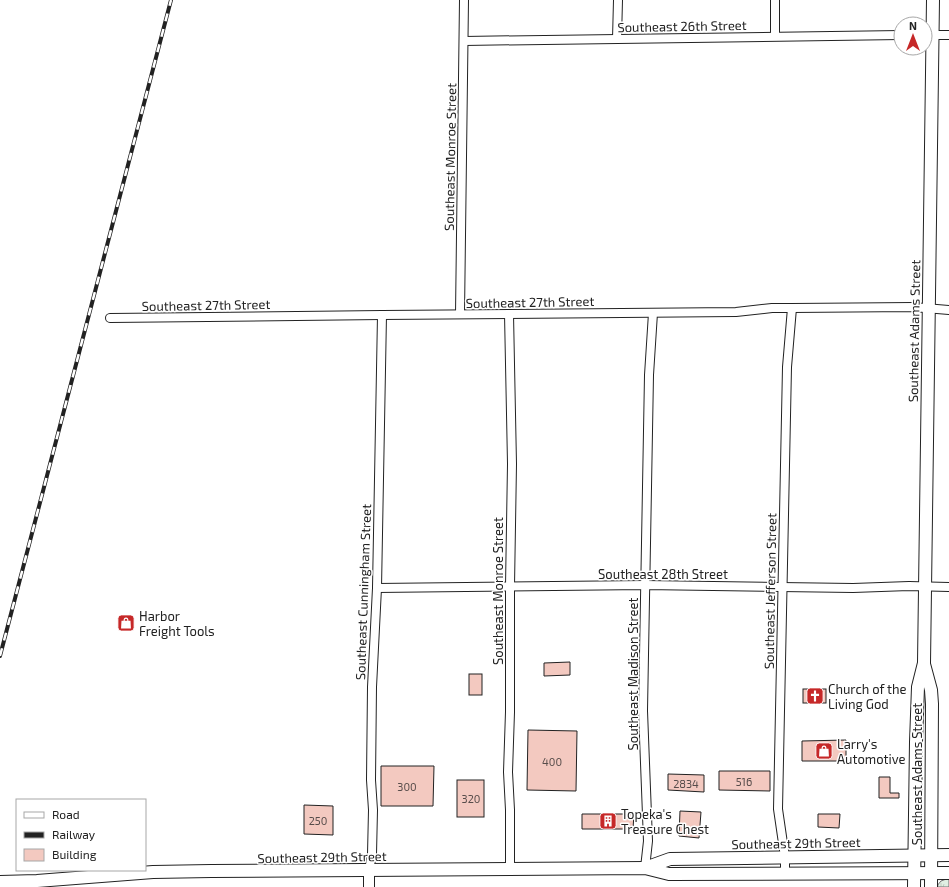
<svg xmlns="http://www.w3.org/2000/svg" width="949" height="887" font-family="'Exo 2',sans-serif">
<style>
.grass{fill:url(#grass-tufts);stroke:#6f6f6f}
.building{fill:#f3c9c0;stroke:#222}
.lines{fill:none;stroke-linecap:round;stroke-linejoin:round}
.minor-casing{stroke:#222;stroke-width:10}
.tertiary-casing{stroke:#222;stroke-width:12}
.secondary-casing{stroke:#222;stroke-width:14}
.minor{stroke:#fff;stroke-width:8}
.tertiary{stroke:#fff;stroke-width:10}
.secondary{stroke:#fff;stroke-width:12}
.rail-casing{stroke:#222;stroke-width:4}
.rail{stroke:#fff;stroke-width:2.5;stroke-dasharray:8;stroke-linecap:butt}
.labels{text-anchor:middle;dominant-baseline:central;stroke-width:3;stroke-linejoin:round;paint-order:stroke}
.number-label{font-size:11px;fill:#564c4a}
.street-label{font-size:13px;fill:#222;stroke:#fff}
.poi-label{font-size:13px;fill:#222;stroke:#fff;text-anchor:start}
</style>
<defs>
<pattern id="grass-tufts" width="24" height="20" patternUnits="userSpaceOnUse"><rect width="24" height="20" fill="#e0efe3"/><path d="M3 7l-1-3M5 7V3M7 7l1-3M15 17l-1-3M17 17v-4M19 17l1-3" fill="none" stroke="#c0cdc2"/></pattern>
</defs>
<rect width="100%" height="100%" fill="#fff"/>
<!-- grass -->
<path class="grass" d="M 949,878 L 949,887 L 936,887 L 941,881 Z"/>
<!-- building -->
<g class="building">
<path d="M 570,662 L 570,675 L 544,676 L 544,663 Z"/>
<rect x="469" y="674" width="13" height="21"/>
<rect x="803" y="689" width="23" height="14"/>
<path d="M 528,730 L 577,731 L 576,791 L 527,790 Z"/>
<path d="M 846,740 L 846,761 L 802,761 L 802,741 Z"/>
<path d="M 381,766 L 434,766 L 433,806 L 381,806 Z"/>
<path d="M 719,771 L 770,771 L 770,791 L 719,790 Z"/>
<path d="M 668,774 L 704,775 L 704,792 L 668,790 Z"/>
<path d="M 879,777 L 890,777 L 890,793 L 899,793 L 899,798 L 879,798 Z"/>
<rect x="457" y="780" width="27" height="37"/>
<path d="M 304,805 L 333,806 L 333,835 L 304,834 Z"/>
<path d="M 680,811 L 701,812 L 699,838 L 679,836 Z"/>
<path d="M 582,814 L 634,814 L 633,829 L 582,829 Z"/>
<path d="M 818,814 L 840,814 L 839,828 L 818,827 Z"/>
</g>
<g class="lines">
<!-- minor casing -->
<g class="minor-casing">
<g id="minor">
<path d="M 925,35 L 949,35"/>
<path d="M 775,36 L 775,0"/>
<path d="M 617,39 L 618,0"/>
<path d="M 464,41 L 901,35"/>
<path d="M 460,314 L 464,0"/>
<path d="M 509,314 L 512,464 L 510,586 L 510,712 L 508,772 L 510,810 L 510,869"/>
<path d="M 110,318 L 382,315 L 736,312 L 772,308 L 792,308 L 913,307 L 949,310"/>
<path d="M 377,588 L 645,585 L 853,588 L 909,586 L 949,587"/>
<path d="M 645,868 L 648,841 L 643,711 L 649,375 L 653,313"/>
<path d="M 369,870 L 372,854 L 373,810 L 371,780 L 372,687 L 377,588 L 382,315"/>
<path d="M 785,874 L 785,857 L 778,809 L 787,367 L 792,308"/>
</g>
</g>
<!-- tertiary casing -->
<g class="tertiary-casing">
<path id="tertiary" d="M 369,870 L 369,887"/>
</g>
<!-- secondary casing -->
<g class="secondary-casing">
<g id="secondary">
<path d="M 924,664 L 931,690 L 932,704 L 931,887"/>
<path d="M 645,868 L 670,859 L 949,855"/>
<path d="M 0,882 L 37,881 L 153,872 L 211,871 L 645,868 L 669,874 L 949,873"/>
<path d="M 914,887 L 916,742 L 918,687 L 924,663 L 933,0"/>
</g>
</g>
<!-- minor -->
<use href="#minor" class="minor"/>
<!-- tertiary -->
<use href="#tertiary" class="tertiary"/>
<!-- secondary -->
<use href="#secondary" class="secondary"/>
<!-- rail casing -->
<g class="rail-casing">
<path id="rail" d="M 0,656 L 171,0"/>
</g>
<!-- rail -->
<use href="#rail" class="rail"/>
</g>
<!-- icons -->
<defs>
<g id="shop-square" transform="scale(0.9)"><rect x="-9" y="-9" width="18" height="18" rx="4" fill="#c62828" stroke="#fff"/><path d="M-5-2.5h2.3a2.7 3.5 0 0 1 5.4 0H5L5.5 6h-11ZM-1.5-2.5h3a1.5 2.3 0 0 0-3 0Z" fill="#fff"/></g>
<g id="church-square" transform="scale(0.9)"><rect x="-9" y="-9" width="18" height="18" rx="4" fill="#c62828" stroke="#fff"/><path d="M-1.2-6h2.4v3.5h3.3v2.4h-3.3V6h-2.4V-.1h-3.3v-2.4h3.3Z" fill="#fff"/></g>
<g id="building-square" transform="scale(0.9)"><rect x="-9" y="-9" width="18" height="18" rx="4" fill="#c62828" stroke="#fff"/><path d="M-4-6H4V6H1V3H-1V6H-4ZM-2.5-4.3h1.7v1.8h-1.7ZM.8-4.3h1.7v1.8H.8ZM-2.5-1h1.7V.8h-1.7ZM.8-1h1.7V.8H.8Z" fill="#fff"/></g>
</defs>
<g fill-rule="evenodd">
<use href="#shop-square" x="126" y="623"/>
<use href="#church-square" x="815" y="696"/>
<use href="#shop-square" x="824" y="751"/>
<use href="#building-square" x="608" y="821"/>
</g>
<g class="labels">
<!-- number labels -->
<g class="number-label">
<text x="552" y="761">400</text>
<text x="744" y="781">516</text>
<text x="686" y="783">2834</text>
<text x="407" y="786">300</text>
<text x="471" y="798">320</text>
<text x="318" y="820">250</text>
</g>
<!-- street labels -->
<g class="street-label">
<text transform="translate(682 26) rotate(-1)">Southeast 26th Street</text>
<text transform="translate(450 157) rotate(-89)">Southeast Monroe Street</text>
<text transform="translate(530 302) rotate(-1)">Southeast 27th Street</text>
<text transform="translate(206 305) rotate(-1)">Southeast 27th Street</text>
<text transform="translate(914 331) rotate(-89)">Southeast Adams Street</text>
<text x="663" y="574">Southeast 28th Street</text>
<text transform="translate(498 591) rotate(-90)">Southeast Monroe Street</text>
<text transform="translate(770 591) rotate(-89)">Southeast Jefferson Street</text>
<text transform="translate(363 592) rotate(-88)">Southeast Cunningham Street</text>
<text transform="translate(633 674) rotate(-90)">Southeast Madison Street</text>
<text transform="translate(917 774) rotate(-90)">Southeast Adams Street</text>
<text transform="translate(796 843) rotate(-1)">Southeast 29th Street</text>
<text transform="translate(322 857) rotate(-1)">Southeast 29th Street</text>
</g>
<!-- poi labels -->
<g class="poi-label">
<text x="139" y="616">Harbor<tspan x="139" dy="15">Freight Tools</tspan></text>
<text x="828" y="689">Church of the<tspan x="828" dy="15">Living God</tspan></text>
<text x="837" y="744">Larry's<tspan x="837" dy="15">Automotive</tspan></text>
<text x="621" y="814">Topeka's<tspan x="621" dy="15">Treasure Chest</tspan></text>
</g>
</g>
<!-- legend -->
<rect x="16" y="799" width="130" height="72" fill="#ffffff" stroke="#a7a7a7"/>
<rect x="24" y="812" width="20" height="6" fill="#ffffff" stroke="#a7a7a7"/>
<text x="52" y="819" font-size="12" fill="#222222">Road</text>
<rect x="24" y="832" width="20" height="6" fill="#222222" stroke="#a7a7a7"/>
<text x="52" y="839" font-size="12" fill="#222222">Railway</text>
<rect x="24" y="849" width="20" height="12" fill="#f3c9c0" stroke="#a7a7a7"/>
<text x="52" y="859" font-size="12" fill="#222222">Building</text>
<!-- north arrow -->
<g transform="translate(913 36)"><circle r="19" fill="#ffffff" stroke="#a7a7a7"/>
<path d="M0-3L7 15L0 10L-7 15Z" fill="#c62828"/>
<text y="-6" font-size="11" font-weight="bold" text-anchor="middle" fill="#222222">N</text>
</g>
</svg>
